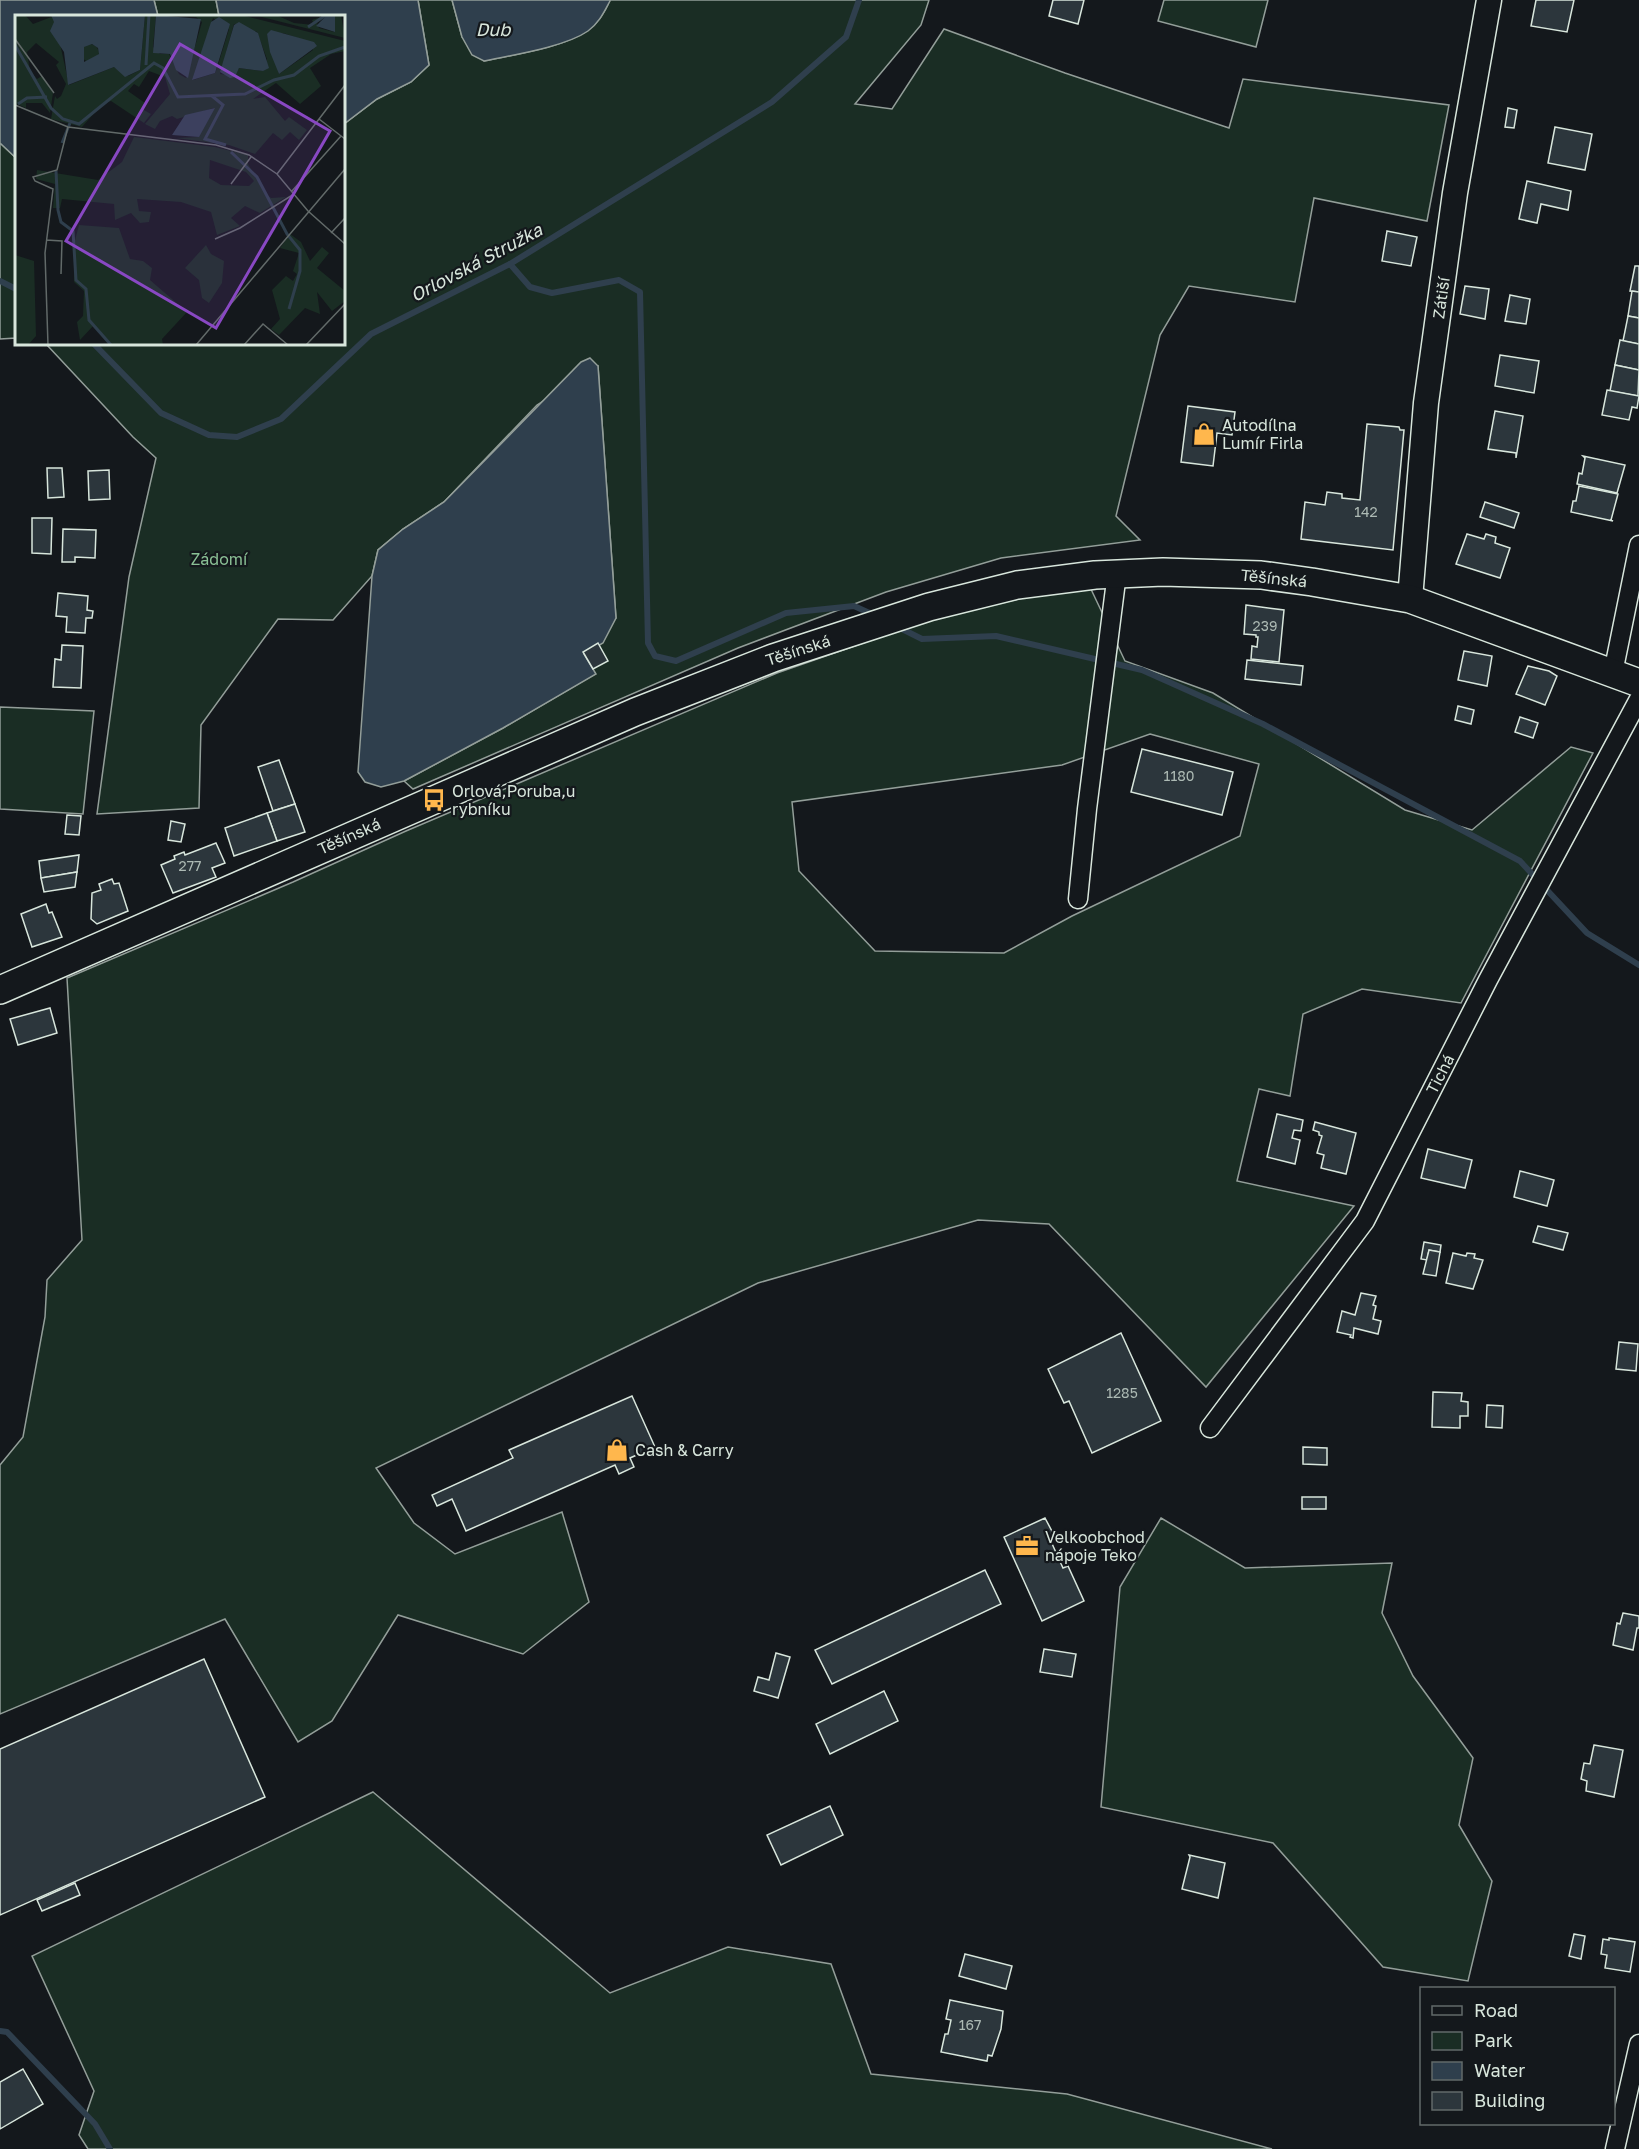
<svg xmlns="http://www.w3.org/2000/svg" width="1639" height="2149" font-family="'Golos Text',sans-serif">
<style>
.green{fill:#1a2d24;stroke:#939e99;stroke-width:1.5;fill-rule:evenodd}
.water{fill:#2f3f4d;stroke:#939e99;stroke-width:1.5}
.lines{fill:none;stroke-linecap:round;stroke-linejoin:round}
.stream{stroke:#2f3f4d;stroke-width:6}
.building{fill:#2c363c;stroke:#d8e6dc;stroke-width:1.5}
.minor-casing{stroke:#d8e6dc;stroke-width:21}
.tertiary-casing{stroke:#d8e6dc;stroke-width:27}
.secondary-casing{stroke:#d8e6dc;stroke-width:30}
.minor{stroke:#14181c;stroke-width:18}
.tertiary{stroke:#14181c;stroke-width:24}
.secondary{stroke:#14181c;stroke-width:27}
.labels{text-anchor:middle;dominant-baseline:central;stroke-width:4.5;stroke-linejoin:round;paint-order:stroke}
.number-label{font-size:14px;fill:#adbab4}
.street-label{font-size:16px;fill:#d8e6dc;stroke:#14181c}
.poi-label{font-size:16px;fill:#d8e6dc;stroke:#14181c;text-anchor:start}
.park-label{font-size:16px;fill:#8ac095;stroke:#14181c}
.water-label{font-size:18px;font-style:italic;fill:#d8e6dc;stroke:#14181c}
.inset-river{fill:none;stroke:#2f3f4d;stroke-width:3}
.inset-road{fill:none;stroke:#626a69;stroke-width:1.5}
.view{fill:#8948c3;fill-opacity:0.15;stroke:#8948c3;stroke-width:3}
.inset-edge{fill:none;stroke:#d8e6dc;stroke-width:3}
</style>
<rect width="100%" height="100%" fill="#14181c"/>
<!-- green -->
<g class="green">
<path d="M 154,0 L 216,0 L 219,16 L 158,16 Z"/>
<path d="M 418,0 L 452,0 L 462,37 L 484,61 C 512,55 566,47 588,30 C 599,23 605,12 610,0 L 929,0 L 921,25 L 855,104 L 892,109 L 944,29 L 1065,73 L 1229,128 L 1243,79 L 1449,105 L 1427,221 L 1314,198 L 1295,302 L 1189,286 L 1160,335 L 1116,516 L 1140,540 L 1001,558 L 886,592 L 738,648 L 413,789 L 404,781 L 503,728 L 595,674 L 584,654 L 616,618 L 598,366 L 537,405 L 444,502 L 403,529 L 378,550 L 372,576 L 333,620 L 278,619 L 201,725 L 199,808 L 97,814 L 129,577 L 156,458 L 133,437 L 46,344 L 344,344 L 344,124 L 377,99 L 411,82 L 429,65 Z"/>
<path d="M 1164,0 L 1268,0 L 1256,47 L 1158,21 Z"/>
<path d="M 0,143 L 16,158 L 16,338 L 0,339 Z"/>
<path d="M 1089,585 L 1125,661 L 1213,693 L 1405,810 L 1472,830 L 1571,747 L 1593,753 L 1461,1003 L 1362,989 L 1303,1014 L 1290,1096 L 1259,1089 L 1237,1181 L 1354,1206 L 1206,1387 L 1049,1224 L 978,1220 L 758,1283 L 376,1468 L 414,1523 L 455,1554 L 562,1512 L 589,1602 L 523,1654 L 398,1615 L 332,1721 L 298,1742 L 225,1619 L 0,1714 L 0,1465 L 23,1437 L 45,1317 L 47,1280 L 82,1240 L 67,978 L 293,882 L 406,831 L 777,673 L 949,613 ZM 1150,734 L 1259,764 L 1240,836 L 1072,916 L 1004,953 L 875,951 L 799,871 L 792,802 L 1062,765 Z"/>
<path d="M 0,707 L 94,711 L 83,814 L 0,809 Z"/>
<path d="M 1161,1518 L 1245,1568 L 1392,1563 L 1382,1613 L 1413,1676 L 1473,1758 L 1459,1825 L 1492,1881 L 1468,1981 L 1383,1967 L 1273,1843 L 1101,1807 L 1120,1587 Z"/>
<path d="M 373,1792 L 610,1993 L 728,1947 L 831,1964 L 871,2074 L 1067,2094 L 1272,2149 L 88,2149 L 79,2135 L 94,2091 L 32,1956 Z"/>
</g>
<!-- water -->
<g class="water">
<path d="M 0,0 L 154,0 L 158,16 L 16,16 L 16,158 L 0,143 Z"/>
<path d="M 216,0 L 418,0 L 429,65 L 411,82 L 377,99 L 344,124 L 344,16 L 219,16 Z"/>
<path d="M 452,0 L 610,0 L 610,1 C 604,12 599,23 588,31 C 565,47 512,55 484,61 L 472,55 L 462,37 Z"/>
<path d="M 590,358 L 598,366 L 616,618 L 603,643 L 584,654 L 596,674 L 503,728 L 404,781 L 381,787 L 365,782 L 358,772 L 372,576 L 378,550 L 403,529 L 444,502 L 581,362 Z"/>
</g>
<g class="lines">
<!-- stream -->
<g class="stream">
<path d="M 510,264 L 530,287 L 552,293 L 619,280 L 640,292 L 648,643 L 655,656 L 676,661 L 786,613 L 854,606 L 876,616"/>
<path d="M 0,281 L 16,289"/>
<path d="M 94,344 L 161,413 L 209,435 L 237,437 L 281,419 L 371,334 L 510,264 L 772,102 L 846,37 L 859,0"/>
<path d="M 898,627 L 922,639 L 996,636 L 1142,670 L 1263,724 L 1520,861 L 1587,933 L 1639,965"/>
<path d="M 0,2031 L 7,2032 L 95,2124 L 110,2149"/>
</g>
</g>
<!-- building -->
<g class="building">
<path d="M 1053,0 L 1084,0 L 1078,24 L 1049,16 Z"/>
<path d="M 1536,0 L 1574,0 L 1567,32 L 1531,26 Z"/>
<path d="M 1508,108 L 1517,110 L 1514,128 L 1505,127 Z"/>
<path d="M 1555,127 L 1592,134 L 1585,170 L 1548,163 Z"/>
<path d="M 1527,181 L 1571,191 L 1568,210 L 1541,204 L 1537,223 L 1519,219 Z"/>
<path d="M 1387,231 L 1417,237 L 1411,266 L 1382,261 Z"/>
<path d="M 1635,266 L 1639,266 L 1639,292 L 1630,291 Z"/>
<path d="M 1465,286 L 1489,289 L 1485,319 L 1460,314 Z"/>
<path d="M 1632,291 L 1639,292 L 1639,318 L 1628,316 Z"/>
<path d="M 1510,295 L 1530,299 L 1526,324 L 1505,321 Z"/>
<path d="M 1628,316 L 1639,318 L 1639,344 L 1623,341 Z"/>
<path d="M 1620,340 L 1639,344 L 1639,370 L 1615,365 Z"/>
<path d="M 1500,355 L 1539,361 L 1534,393 L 1495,386 Z"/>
<path d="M 1615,365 L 1639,370 L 1638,396 L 1610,391 Z"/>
<path d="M 1607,390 L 1639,396 L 1637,408 L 1632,407 L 1629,420 L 1602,415 Z"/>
<path d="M 1188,406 L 1235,412 L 1232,435 L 1217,433 L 1213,466 L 1181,462 Z"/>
<path d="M 1495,411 L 1523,416 L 1516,458 L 1516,453 L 1488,449 Z"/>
<path d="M 1367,424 L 1399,427 L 1400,430 L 1404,430 L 1393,550 L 1301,539 L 1305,502 L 1325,505 L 1327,492 L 1342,494 L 1342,498 L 1360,500 Z"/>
<path d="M 1583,456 L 1625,465 L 1617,493 L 1577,484 L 1579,473 L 1582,474 L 1585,458 Z"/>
<path d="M 47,468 L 62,468 L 64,497 L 48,498 Z"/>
<path d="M 109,470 L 110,499 L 89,500 L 88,471 Z"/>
<path d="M 1579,486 L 1618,494 L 1611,520 L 1613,521 L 1571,512 L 1573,501 L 1576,501 Z"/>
<path d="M 1485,502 L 1519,513 L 1514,528 L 1480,517 Z"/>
<path d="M 32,518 L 52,518 L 51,554 L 32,553 Z"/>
<path d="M 63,529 L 96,530 L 95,558 L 75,557 L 75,562 L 62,562 Z"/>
<path d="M 1467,534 L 1484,539 L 1486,534 L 1496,537 L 1495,543 L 1510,548 L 1500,578 L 1456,564 Z"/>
<path d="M 58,593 L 88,596 L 87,610 L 93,611 L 92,618 L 86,618 L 85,633 L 66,632 L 67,617 L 56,616 Z"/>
<path d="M 1246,605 L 1284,610 L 1279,662 L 1251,659 L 1252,646 L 1257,647 L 1258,637 L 1256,637 L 1256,635 L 1244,634 Z"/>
<path d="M 598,643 L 608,661 L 593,669 L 583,652 Z"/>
<path d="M 62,645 L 83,646 L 81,688 L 53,687 L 55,659 L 61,660 Z"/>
<path d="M 1464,651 L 1492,656 L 1487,686 L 1458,680 Z"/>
<path d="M 1247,660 L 1303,666 L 1301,685 L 1245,679 Z"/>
<path d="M 1528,666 L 1549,671 L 1557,676 L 1545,705 L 1516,694 Z"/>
<path d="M 1458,706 L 1474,710 L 1471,724 L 1455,720 Z"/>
<path d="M 1520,717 L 1538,723 L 1533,738 L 1515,732 Z"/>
<path d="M 1142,749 L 1233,772 L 1222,815 L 1131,792 Z"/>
<path d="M 279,760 L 295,804 L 273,811 L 258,767 Z"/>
<path d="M 295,804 L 305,832 L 277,841 L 267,813 Z"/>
<path d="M 267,813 L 277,841 L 234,856 L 225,828 Z"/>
<path d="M 67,815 L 81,816 L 79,835 L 65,834 Z"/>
<path d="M 171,821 L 185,824 L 181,842 L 168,840 Z"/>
<path d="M 216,843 L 225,863 L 212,868 L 216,877 L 173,893 L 161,865 L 175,859 L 174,856 L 184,852 L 185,855 Z"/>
<path d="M 79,855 L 77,872 L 41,878 L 39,861 Z"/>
<path d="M 77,872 L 75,887 L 44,892 L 41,878 Z"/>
<path d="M 112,879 L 114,884 L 119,883 L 128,911 L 97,924 L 91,919 L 92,893 L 101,890 L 99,884 Z"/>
<path d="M 46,904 L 49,913 L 52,912 L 62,937 L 32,947 L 21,914 Z"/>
<path d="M 50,1008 L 57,1033 L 18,1045 L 10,1019 Z"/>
<path d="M 1277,1114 L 1303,1120 L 1301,1131 L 1294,1130 L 1292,1138 L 1300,1140 L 1295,1164 L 1267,1157 Z"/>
<path d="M 1315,1122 L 1356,1133 L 1346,1174 L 1321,1168 L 1324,1155 L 1317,1153 L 1322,1136 L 1319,1135 L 1319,1132 L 1313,1130 Z"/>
<path d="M 1428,1149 L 1472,1160 L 1465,1188 L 1421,1178 Z"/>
<path d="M 1520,1171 L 1554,1180 L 1547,1206 L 1514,1197 Z"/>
<path d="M 1538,1226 L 1568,1233 L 1563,1250 L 1533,1242 Z"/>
<path d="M 1424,1242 L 1441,1245 L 1440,1252 L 1429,1250 L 1427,1260 L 1421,1259 Z"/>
<path d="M 1429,1250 L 1440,1252 L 1436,1276 L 1423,1274 Z"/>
<path d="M 1453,1253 L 1466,1256 L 1467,1253 L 1475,1254 L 1474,1258 L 1483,1260 L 1473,1289 L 1446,1283 Z"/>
<path d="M 1361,1293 L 1376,1296 L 1373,1305 L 1376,1306 L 1373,1319 L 1381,1321 L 1378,1334 L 1354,1328 L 1353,1338 L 1350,1337 L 1351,1335 L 1337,1332 L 1342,1311 L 1355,1315 Z"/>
<path d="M 1121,1333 L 1161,1421 L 1092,1453 L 1069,1401 L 1064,1403 L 1048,1369 Z"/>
<path d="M 1619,1342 L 1638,1344 L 1636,1371 L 1616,1369 Z"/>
<path d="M 1433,1392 L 1462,1393 L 1461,1401 L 1468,1402 L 1468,1416 L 1460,1416 L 1460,1428 L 1432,1427 Z"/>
<path d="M 632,1396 L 655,1447 L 630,1458 L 634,1467 L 619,1474 L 615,1465 L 466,1531 L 452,1499 L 437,1506 L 432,1495 L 513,1458 L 509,1450 Z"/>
<path d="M 1487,1405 L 1503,1406 L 1502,1428 L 1486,1427 Z"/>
<path d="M 1303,1447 L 1327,1448 L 1327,1465 L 1303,1464 Z"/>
<rect x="1302" y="1497" width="24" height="12"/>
<path d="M 1045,1518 L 1054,1535 L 1049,1537 L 1063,1568 L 1068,1566 L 1084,1601 L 1042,1621 L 1004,1537 Z"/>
<path d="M 985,1570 L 1001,1604 L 832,1684 L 815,1650 Z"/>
<path d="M 1623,1613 L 1639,1616 L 1639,1628 L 1637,1628 L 1633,1650 L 1613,1645 L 1617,1623 L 1620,1624 Z"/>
<path d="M 1044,1649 L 1076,1654 L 1072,1677 L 1040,1672 Z"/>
<path d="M 776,1653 L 790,1657 L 778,1698 L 754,1691 L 758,1677 L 769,1680 Z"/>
<path d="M 204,1659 L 265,1797 L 0,1915 L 0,1749 Z"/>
<path d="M 884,1691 L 898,1721 L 830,1754 L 816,1724 Z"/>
<path d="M 1594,1745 L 1623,1750 L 1614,1797 L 1586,1791 L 1587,1781 L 1581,1779 L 1584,1763 L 1590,1764 Z"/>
<path d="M 830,1806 L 843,1835 L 781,1865 L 767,1835 Z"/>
<path d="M 1189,1855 L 1225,1863 L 1218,1898 L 1182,1889 L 1190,1857 Z"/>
<path d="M 75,1883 L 80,1895 L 42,1911 L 37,1900 Z"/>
<path d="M 1574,1934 L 1585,1936 L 1581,1959 L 1569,1956 Z"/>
<path d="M 1609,1938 L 1635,1942 L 1630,1972 L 1605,1968 L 1607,1955 L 1601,1954 L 1603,1939 L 1609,1940 Z"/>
<path d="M 965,1954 L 1012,1966 L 1006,1989 L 959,1976 Z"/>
<path d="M 950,2000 L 1003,2011 L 1001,2029 L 992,2056 L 988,2055 L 987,2061 L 941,2052 L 945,2034 L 948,2034 L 951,2020 L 946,2019 Z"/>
<path d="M 23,2069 L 43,2104 L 0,2129 L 0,2082 Z"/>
</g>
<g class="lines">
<!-- minor casing -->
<g class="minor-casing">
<g id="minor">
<path d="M 1613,673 L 1639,545"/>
<path d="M 1078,899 L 1087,809 L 1117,573"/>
<path d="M 1210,1428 L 1365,1221 L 1488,980 L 1639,699"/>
<path d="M 1615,2149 L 1639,2044"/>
</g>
</g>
<!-- tertiary casing -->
<g class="tertiary-casing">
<path id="tertiary" d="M 1410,599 L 1426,403 L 1455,193 L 1489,0"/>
</g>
<!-- secondary casing -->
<g class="secondary-casing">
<path id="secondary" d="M 0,990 L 635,712 L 773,658 L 929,607 L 1017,585 L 1095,575 L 1163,572 L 1261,575 L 1312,582 L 1410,599 L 1639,683"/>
</g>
<!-- minor -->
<use href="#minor" class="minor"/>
<!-- tertiary -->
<use href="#tertiary" class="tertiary"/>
<!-- secondary -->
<use href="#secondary" class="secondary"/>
</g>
<!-- icons -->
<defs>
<g id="shop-bare" transform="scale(1.8)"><path d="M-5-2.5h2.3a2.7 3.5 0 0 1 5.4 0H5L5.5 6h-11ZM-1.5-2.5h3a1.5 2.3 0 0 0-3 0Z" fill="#ffb74d" stroke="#14181c" stroke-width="2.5" paint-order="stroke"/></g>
<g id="bus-bare" transform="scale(1.8)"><path d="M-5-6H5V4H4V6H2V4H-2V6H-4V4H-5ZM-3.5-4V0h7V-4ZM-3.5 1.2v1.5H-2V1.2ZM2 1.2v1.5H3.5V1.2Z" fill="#ffb74d" stroke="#14181c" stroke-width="2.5" paint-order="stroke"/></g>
<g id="office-bare" transform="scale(1.8)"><path d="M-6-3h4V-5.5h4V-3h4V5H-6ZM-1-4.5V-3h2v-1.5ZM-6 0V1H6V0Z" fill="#ffb74d" stroke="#14181c" stroke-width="2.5" paint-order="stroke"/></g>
</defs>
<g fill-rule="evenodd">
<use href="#shop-bare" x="1204" y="434"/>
<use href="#bus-bare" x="434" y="800"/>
<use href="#shop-bare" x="617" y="1450"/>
<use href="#office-bare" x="1027" y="1546"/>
</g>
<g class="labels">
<!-- number labels -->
<g class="number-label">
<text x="1366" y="511">142</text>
<text x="1265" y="625">239</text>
<text x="1179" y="775">1180</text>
<text x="190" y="865">277</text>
<text x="1122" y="1392">1285</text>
<text x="970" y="2024">167</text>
</g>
<!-- street labels -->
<g class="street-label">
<text transform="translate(1441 298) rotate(-82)">Zátiší</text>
<text transform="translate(1274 578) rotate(6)">Těšínská</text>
<text transform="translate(798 650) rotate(-18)">Těšínská</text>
<text transform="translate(349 836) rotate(-24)">Těšínská</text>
<text transform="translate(1440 1074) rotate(-63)">Tichá</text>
</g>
<!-- poi labels -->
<g class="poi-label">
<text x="1222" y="425">Autodílna<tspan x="1222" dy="18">Lumír Firla</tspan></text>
<text x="452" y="791">Orlová,Poruba,u<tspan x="452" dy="18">rybníku</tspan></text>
<text x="635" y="1450">Cash &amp; Carry</text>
<text x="1045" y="1537">Velkoobchod<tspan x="1045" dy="18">nápoje Teko</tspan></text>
</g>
<!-- park labels -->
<g class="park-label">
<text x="219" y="559">Zádomí</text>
</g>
<!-- water labels -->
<g class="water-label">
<text x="493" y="29">Dub</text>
<text transform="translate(476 262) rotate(-28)">Orlovská Stružka</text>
</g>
</g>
<!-- overview -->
<g transform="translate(15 15)">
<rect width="330" height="330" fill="#14181c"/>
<path d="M 0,0 L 10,0 L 18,9 L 39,1 L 54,70 L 99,52 L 113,61 L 125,55 L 130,0 L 141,0 L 138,32 L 145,39 L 154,39 L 164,59 L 171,63 L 187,7 L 181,2 L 165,0 L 226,0 L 330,26 L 330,36 L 316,39 L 295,53 L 306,71 L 285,89 L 261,68 L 238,84 L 250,82 L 270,106 L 274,102 L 292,115 L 284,125 L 275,117 L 267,125 L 258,118 L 240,139 L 214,130 L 161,123 L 183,122 L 199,93 L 162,104 L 157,101 L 145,106 L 140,114 L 130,109 L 155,79 L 150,62 L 134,56 L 124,72 L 119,69 L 113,76 L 130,88 L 127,94 L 136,99 L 129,108 L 96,86 L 87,89 L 67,112 L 36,104 L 40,81 L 42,84 L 46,81 L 51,69 L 41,50 L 44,47 L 21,28 L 12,37 L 15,56 L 22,64 L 27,61 L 38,78 L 35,98 L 27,88 L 11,88 L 11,93 L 0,88 ZM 198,3 L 214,14 L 202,53 L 200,58 L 178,65 ZM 219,9 L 242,17 L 252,44 L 248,56 L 224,53 L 220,61 L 205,59 ZM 268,18 L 295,27 L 298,35 L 264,59 L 252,19 ZM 239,0 L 261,0 L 279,8 L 299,10 L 297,5 L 312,0 L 302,8 L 304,13 L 319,17 L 320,0 L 326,0 L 330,23 ZM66 38a9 9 0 1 1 18 0a9 9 0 1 1-18 0ZM 119,122 L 200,132 L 233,140 L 233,149 L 250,178 L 256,183 L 271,182 L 245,198 L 230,191 L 216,203 L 225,211 L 202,220 L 196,197 L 166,187 L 122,184 L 124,196 L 136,197 L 134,207 L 125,208 L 116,198 L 100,205 L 99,189 L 47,184 L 45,193 L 38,193 L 40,169 L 21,164 L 22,155 L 83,165 L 107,147 ZM 195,145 L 231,157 L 239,166 L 234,171 L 206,170 L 194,163 ZM 64,210 L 104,213 L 115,244 L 128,246 L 137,253 L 135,265 L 172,297 L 147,324 L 148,330 L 97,330 L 79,310 L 65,325 L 62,307 L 68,301 L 69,276 L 59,267 L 59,229 ZM 275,219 L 286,227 L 295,246 L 307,232 L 314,238 L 302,253 L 330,276 L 330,286 L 317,296 L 302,277 L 305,299 L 290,293 L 264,320 L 256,314 L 265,304 L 257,275 L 271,261 L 278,266 L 282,259 L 278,256 L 284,238 L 265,233 ZM 191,230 L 196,239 L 209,246 L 207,268 L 194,288 L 187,283 L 184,265 L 170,253 ZM 0,240 L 19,246 L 21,321 L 13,330 L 0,330 Z" fill="#1a2d24" fill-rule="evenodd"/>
<path d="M 36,0 L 130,0 L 125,55 L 110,62 L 99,52 L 53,70 L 49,37 L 35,16 L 39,7 ZM 77,29 L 83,33 L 84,39 L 69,47 L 69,32 ZM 141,0 L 186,4 L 173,63 L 161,55 L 155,39 L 138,38 ZM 312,0 L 320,0 L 320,17 L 301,11 ZM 204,2 L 215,9 L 200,58 L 177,65 L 196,7 ZM 224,7 L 243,18 L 254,53 L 248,56 L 224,53 L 220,62 L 215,63 L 205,57 L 219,10 ZM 256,15 L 299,27 L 302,31 L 264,59 L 255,37 L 252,19 ZM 200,93 L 184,122 L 157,120 L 170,100 Z" fill="#2f3f4d" fill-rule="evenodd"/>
<path class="inset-river" d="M 293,12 L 311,0M 0,30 L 36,93 L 48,104 L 64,109 L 139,48 L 148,53 L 163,82 L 230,79 L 259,65 L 279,60 L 304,41 L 330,32M 131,50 L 134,0M 197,81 L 208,90 L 190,124 L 211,130M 3,89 L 12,83 L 32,82M 47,128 L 55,108M 216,137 L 242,162 L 272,219 L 285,235 L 285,256 L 274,294M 41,156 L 43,195 L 46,207 L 58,216 L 61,265 L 71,274 L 74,305 L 96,330"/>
<path class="inset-road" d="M 0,24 L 39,78M 0,90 L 53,112 L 201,130 L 234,140 L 262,159 L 293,196 L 330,229M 304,104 L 330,124M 262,159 L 330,70M 216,169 L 236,142M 277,176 L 326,121M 316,218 L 330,203M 200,224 L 225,213 L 279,179M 31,225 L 47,226 L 46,259M 33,330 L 30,238 L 38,174 L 20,166 L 18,162 L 42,155 L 53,112M 181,330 L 330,154M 229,330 L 248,309 L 273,330M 291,330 L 330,289"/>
<path class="view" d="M 165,29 L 315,116 L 201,313 L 51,226 Z"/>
<rect width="330" height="330" class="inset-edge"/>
</g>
<!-- legend -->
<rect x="1420" y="1987" width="195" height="138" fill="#14181c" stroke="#626a69" stroke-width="1.5"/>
<rect x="1432" y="2006" width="30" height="9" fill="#14181c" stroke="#626a69" stroke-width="1.5"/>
<text x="1474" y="2017" font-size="18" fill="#d8e6dc">Road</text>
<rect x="1432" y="2032" width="30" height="18" fill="#1a2d24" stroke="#626a69" stroke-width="1.5"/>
<text x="1474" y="2047" font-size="18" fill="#d8e6dc">Park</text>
<rect x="1432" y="2062" width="30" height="18" fill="#2f3f4d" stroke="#626a69" stroke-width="1.5"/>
<text x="1474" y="2077" font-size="18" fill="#d8e6dc">Water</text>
<rect x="1432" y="2092" width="30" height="18" fill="#2c363c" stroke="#626a69" stroke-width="1.5"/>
<text x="1474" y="2107" font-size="18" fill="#d8e6dc">Building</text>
</svg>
